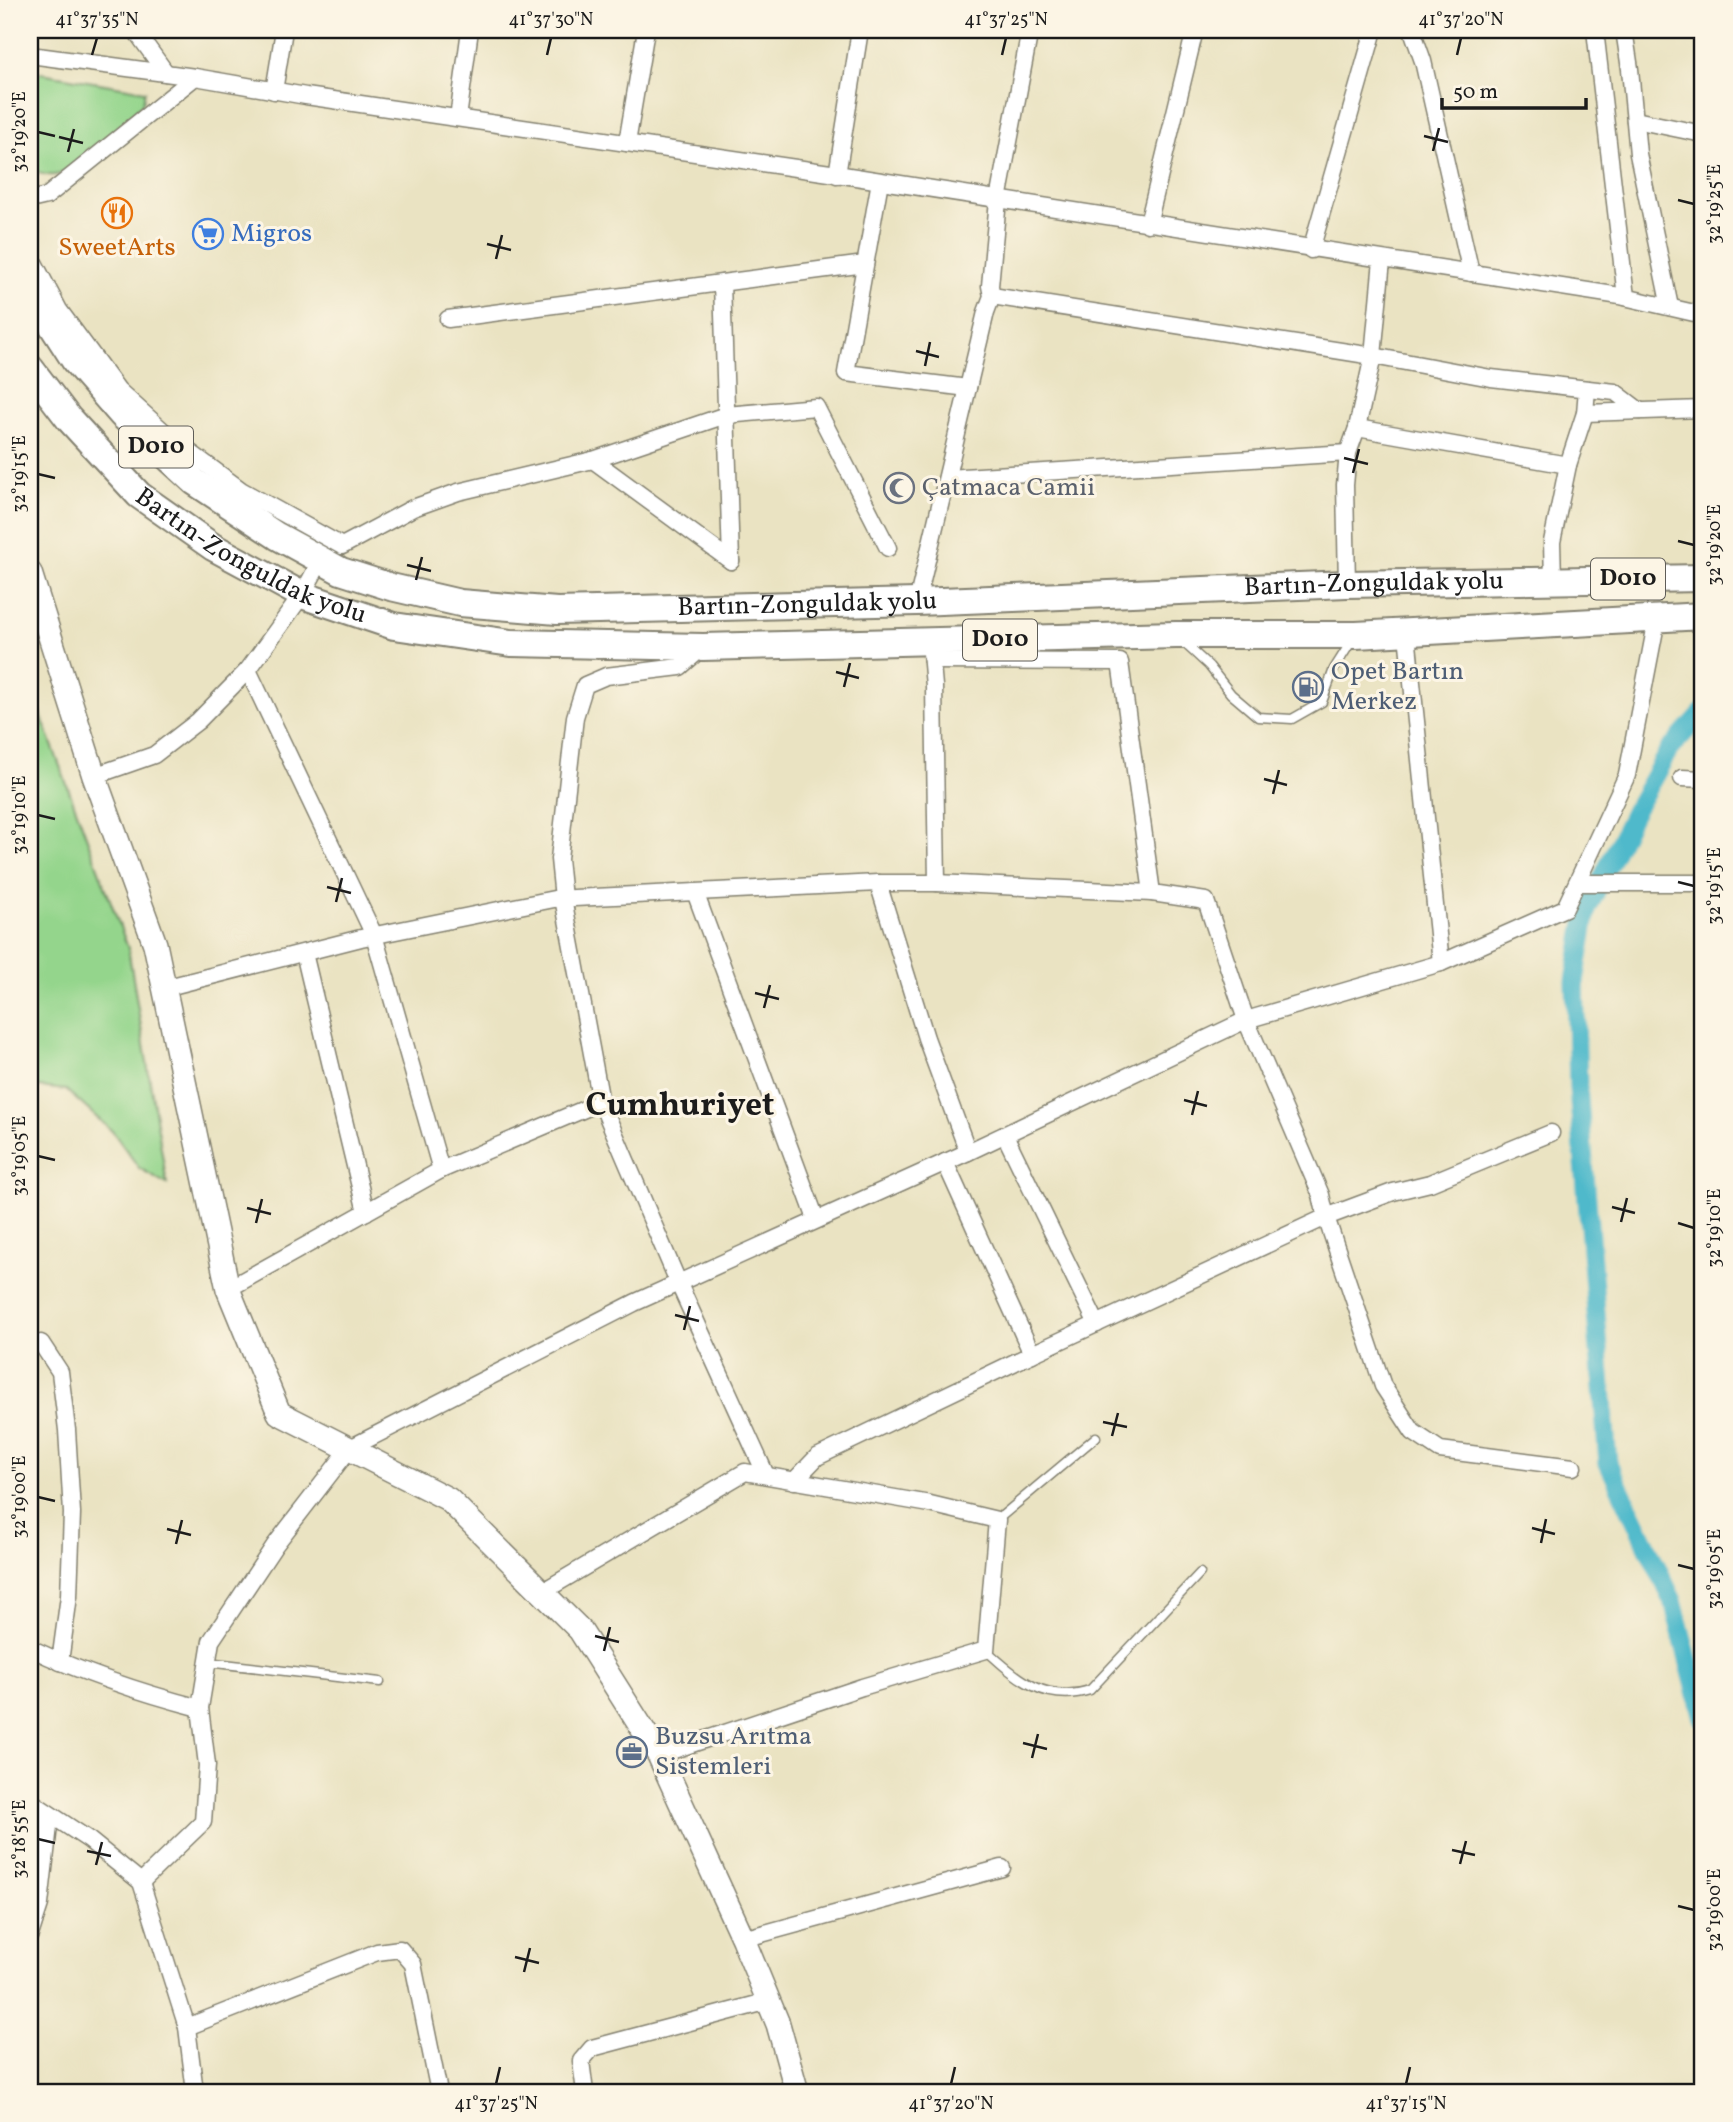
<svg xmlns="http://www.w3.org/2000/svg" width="1733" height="2122" font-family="Vollkorn,serif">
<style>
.green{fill:#94d58c;stroke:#587854;stroke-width:2}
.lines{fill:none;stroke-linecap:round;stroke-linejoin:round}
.canal{stroke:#4fb9cb;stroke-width:19}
.service-casing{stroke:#83806f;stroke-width:11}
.minor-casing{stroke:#83806f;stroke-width:19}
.secondary-casing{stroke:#83806f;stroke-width:26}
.trunk-casing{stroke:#83806f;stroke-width:30}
.service{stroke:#fff;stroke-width:8}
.minor{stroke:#fff;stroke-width:16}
.secondary{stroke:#fff;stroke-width:23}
.trunk{stroke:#fff;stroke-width:26}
.ticks{fill:none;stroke:#1c1c1c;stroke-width:2.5}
.labels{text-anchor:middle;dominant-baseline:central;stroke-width:6;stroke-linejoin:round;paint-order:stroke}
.shield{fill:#fcf5e5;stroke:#5f5d58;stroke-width:2}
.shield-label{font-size:24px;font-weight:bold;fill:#1c1c1c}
.shop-label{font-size:26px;fill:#366cbe;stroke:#fcf5e5;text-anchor:start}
.food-label{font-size:26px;fill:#c56008;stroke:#fcf5e5}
.worship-label{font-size:26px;fill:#5b616d;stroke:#fcf5e5;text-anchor:start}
.street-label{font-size:26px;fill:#1c1c1c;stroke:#fcf5e5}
.service-label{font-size:26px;fill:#4e5e75;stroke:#fcf5e5;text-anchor:start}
.district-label{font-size:33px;font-weight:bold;fill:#1c1c1c;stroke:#fcf5e5}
.neatline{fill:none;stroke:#1c1c1c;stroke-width:2.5}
.ticks-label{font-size:18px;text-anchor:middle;fill:#1c1c1c}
</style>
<rect width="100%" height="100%" fill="#fcf5e5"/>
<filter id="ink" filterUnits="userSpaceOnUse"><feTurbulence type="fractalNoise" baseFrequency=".0143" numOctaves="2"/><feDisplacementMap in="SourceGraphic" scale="14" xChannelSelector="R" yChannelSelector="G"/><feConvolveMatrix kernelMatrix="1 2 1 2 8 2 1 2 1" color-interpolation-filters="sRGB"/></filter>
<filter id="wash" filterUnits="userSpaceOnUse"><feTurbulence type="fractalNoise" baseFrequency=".00686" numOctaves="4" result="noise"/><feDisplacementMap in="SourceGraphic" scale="28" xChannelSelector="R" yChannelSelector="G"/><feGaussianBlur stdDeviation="1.57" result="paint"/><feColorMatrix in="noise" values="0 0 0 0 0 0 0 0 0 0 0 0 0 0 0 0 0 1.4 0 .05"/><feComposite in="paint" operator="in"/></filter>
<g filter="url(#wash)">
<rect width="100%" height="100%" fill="#eae3c2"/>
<!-- green -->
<g class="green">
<path d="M 30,71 L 145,91 C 144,93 144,100 143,102 C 137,113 72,169 60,174 C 50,177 37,174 30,168 Z"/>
<path d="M 30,664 L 39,710 L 128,948 L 167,1184 L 139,1168 L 113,1132 L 66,1090 L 30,1086 Z"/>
</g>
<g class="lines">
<!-- canal -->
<path class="canal" d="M 1703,712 L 1669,750 L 1634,812 L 1587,910 L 1575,981 L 1578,1087 L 1608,1463 L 1673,1601 L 1703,1718"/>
</g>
</g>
<g filter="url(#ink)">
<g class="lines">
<!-- service casing -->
<g class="service-casing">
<g id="service">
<path d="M 1183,642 L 1209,666 L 1231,694 L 1258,717 L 1292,719 L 1322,702 L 1334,669 L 1351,642"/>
<path d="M 997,1520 L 1096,1437"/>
<path d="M 986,1650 C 1016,1678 1046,1704 1090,1690 L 1200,1573"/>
<path d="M 207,1662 L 380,1682"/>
</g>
</g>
<!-- minor casing -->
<g class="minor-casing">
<g id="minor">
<path d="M 135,30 L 166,73"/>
<path d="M 1412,30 L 1423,61 L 1471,273"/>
<path d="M 1595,30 L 1626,297"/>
<path d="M 1624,30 L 1630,69 L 1638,154 L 1670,307"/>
<path d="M 30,55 L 195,77 L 306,96 L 830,173 L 1620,296 L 1703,315"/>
<path d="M 274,91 L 284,30"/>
<path d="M 458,118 L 470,30"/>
<path d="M 1635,120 L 1703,134"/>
<path d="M 627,143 L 646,30"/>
<path d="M 837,175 L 860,30"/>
<path d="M 880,181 L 846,373 L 968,388"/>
<path d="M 30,200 L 47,196 L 195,77"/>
<path d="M 1148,224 L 1195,30"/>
<path d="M 1311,250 L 1374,30"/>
<path d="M 30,255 L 59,310 L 118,390 L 172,439 L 241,490 L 342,546 L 413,508 L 458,492 L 593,460 L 726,415 L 816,407 L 888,548"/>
<path d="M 722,283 L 731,561"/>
<path d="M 992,296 L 1373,356 L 1491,378 L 1615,392 L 1640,411"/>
<path d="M 448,319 L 865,264"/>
<path d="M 1585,413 L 1703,409"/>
<path d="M 1357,428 L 1568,465"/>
<path d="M 593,460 L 731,561"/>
<path d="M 947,478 L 1348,453"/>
<path d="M 1553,580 L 1552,542 L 1568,465 L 1585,413 L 1587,389"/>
<path d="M 1347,584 L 1345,485 L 1348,453 L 1357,428 L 1373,356 L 1382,260"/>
<path d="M 917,602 L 986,312 L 992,296 L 990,286 L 998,200 L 1030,30"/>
<path d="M 930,642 L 934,686 L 937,883 L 878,883 L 926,1038 L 968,1152"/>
<path d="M 1408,644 L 1441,963"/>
<path d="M 932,661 L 1120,662 L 1152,893"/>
<path d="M 94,776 L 154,755 L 198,721 L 248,670 L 302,595 L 321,560"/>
<path d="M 1682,778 L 1703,779"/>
<path d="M 937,883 L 1152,893 L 1206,901 L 1246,1020 L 1321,1195 L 1326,1217 L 1383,1386 L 1413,1432 L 1440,1450 L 1573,1467"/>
<path d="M 1577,883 L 1703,883"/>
<path d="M 695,892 L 816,1219"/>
<path d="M 304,953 L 366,1212"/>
<path d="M 164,988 L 361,938 L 554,899 L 878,883"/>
<path d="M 601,1102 L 679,1284 L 766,1475"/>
<path d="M 1005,1135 L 1097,1324"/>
<path d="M 945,1162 L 1032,1354"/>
<path d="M 441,1170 L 601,1102 L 563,898 L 559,859 L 575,717 L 585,685 L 606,676 L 680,667 L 703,647"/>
<path d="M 228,1289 L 441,1170 L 374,935 L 248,670"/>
<path d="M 41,1343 L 60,1372 L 67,1430 L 72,1513 L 69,1596 L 60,1662"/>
<path d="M 794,1481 L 817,1457 L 1032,1354 L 1326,1217 L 1393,1192 L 1430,1183 L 1551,1133"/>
<path d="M 542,1592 L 745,1472 L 930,1504 L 997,1520 L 986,1650 L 862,1687 L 659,1755"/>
<path d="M 30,1648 C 85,1674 142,1693 200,1708"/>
<path d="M 30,1801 L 89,1840 L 141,1882 L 187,2027 L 195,2092"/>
<path d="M 141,1882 L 203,1822 L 207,1765 L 200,1708 L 211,1641 L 275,1545 L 350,1448 L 634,1303 L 968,1152 L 1246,1020 L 1441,963 L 1565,908 L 1627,775 L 1657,619"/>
<path d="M 30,1935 L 40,1904 L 49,1826 L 39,1809"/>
<path d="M 743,1939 L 1002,1868"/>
<path d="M 187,2027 L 377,1952 L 400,1949 L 413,1964 L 439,2092"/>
<path d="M 585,2092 L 581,2061 L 592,2048 L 769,2001"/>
</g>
</g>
<!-- secondary casing -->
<g class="secondary-casing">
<path id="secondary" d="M 30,573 L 94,776 L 155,944 L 228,1289 L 279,1413 L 448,1499 L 580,1630 L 659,1755 L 743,1939 L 778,2024 L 797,2092"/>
</g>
<!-- trunk casing -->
<g class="trunk-casing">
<g id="trunk">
<path id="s1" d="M 30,291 L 75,361 L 122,415 L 195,482 L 277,536 L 341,571 L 391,587 L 460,603 L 557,611 L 917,602 L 1347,584 L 1703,578"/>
<path id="s2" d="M 30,368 L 69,419 L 139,495 L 213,547 L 302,595 L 394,626 L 511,643 L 703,647 L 1176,635 L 1356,635 L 1703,616"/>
</g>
</g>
<!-- service -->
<use href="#service" class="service"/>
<!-- minor -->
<use href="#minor" class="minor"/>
<!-- secondary -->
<use href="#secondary" class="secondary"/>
<!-- trunk -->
<use href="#trunk" class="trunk"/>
</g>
</g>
<!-- ticks -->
<path class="ticks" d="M 92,55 L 97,38M 547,55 L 551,38M 1002,55 L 1006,38M 1457,55 L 1461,38M 38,132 L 55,136M 1424,136 L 1448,142M 59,137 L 83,143M 1433,151 L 1439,128M 68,152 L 74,129M 1678,200 L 1694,204M 487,244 L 511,250M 496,259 L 502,235M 916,351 L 939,357M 925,366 L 930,342M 1344,458 L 1368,464M 1353,473 L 1359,449M 38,474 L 55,478M 1678,541 L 1694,545M 407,565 L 431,571M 416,580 L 422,557M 836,672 L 859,678M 844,687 L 850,663M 1264,779 L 1287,785M 1273,794 L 1279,770M 38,815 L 55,819M 1678,882 L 1694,886M 327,887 L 351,893M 336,902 L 342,878M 755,993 L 779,999M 764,1008 L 770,985M 1184,1100 L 1207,1106M 1192,1115 L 1198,1091M 38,1156 L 55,1160M 1612,1207 L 1635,1213M 247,1208 L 271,1214M 1621,1222 L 1627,1198M 256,1223 L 262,1199M 1678,1223 L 1694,1228M 675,1315 L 699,1321M 684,1330 L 690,1306M 1103,1422 L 1127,1427M 1112,1436 L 1118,1413M 38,1497 L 55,1501M 1532,1528 L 1555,1534M 167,1529 L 191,1535M 1541,1543 L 1546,1519M 176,1544 L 182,1520M 1678,1565 L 1694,1569M 595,1636 L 619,1642M 604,1651 L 610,1627M 1023,1743 L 1047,1749M 1032,1758 L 1038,1734M 38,1839 L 55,1843M 1452,1850 L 1475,1855M 87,1851 L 111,1856M 1460,1864 L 1466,1841M 96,1865 L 102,1842M 1678,1906 L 1694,1910M 515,1957 L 539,1963M 524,1972 L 530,1948M 496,2084 L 500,2067M 951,2084 L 955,2067M 1406,2084 L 1410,2067"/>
<!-- icons -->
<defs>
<g id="restaurant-ring" transform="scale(1.575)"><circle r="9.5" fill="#fcf5e5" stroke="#e8710a" stroke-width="1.5"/><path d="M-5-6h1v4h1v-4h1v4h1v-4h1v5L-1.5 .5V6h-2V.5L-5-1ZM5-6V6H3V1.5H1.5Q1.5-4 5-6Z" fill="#e8710a"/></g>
<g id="supermarket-ring" transform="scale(1.575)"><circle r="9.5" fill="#fcf5e5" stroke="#3f7fe0" stroke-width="1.5"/><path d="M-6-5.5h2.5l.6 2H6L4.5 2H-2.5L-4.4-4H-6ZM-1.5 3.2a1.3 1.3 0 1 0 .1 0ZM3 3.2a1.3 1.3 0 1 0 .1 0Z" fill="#3f7fe0"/></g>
<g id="mosque-ring" transform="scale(1.575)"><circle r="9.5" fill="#fcf5e5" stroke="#6b7280" stroke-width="1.5"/><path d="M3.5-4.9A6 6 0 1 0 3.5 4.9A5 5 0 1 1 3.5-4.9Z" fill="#6b7280"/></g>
<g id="fuel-ring" transform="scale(1.575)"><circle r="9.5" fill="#fcf5e5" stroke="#5c6f8a" stroke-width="1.5"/><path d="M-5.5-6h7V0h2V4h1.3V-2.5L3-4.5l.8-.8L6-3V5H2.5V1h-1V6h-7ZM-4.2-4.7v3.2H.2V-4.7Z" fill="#5c6f8a"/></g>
<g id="office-ring" transform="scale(1.575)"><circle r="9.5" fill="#fcf5e5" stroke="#5c6f8a" stroke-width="1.5"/><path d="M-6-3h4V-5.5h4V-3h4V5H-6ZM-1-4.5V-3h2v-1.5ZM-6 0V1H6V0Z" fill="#5c6f8a"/></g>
</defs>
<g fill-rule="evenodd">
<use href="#restaurant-ring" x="117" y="213"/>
<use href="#supermarket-ring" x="208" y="234"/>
<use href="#mosque-ring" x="899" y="488"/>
<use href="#fuel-ring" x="1308" y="687"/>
<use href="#office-ring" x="632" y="1752"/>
</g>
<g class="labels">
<!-- shield labels -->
<g class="shield">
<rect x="119" y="426.5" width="74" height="41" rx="5"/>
<rect x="1591" y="558.5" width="74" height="41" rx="5"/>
<rect x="963" y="619.5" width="74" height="41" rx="5"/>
</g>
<g class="shield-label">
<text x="156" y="447">D010</text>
<text x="1628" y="579">D010</text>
<text x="1000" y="640">D010</text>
</g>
<!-- shop labels -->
<g class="shop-label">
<text x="231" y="234">Migros</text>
</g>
<!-- food labels -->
<g class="food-label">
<text x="117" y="248">SweetArts</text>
</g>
<!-- worship labels -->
<g class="worship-label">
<text x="922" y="488">Çatmaca Camii</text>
</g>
<!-- street labels -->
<g class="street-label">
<text stroke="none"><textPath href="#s2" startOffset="296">Bartın-Zonguldak yolu</textPath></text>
<text stroke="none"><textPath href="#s1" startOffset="1463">Bartın-Zonguldak yolu</textPath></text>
<text stroke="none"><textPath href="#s1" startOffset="896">Bartın-Zonguldak yolu</textPath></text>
</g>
<!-- service labels -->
<g class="service-label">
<text x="1331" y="672">Opet Bartın<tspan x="1331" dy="30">Merkez</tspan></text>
<text x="655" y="1737">Buzsu Arıtma<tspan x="655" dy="30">Sistemleri</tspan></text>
</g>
<!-- district labels -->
<g class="district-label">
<text x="680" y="1107">Cumhuriyet</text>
</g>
</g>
<!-- margin -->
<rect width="1733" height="2122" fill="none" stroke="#fcf5e5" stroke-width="77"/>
<!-- scale -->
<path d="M1442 98v10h144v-10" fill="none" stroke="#1c1c1c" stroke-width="3.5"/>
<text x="1453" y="98" font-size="21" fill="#1c1c1c" stroke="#fcf5e5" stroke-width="5" paint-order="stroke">50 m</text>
<rect x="38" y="38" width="1656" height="2046" class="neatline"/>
<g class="ticks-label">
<text x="97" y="25">41°37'35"N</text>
<text x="551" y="25">41°37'30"N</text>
<text x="1006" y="25">41°37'25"N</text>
<text x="1461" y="25">41°37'20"N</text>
<text transform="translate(19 132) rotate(-90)" y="6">32°19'20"E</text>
<text transform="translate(1714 204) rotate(-90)" y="6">32°19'25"E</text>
<text transform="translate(19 474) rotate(-90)" y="6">32°19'15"E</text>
<text transform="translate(1714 545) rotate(-90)" y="6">32°19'20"E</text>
<text transform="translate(19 815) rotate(-90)" y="6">32°19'10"E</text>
<text transform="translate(1714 886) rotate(-90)" y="6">32°19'15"E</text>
<text transform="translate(19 1156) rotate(-90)" y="6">32°19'05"E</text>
<text transform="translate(1714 1228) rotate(-90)" y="6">32°19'10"E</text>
<text transform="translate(19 1497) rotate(-90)" y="6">32°19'00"E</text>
<text transform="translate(1714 1569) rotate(-90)" y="6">32°19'05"E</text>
<text transform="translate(19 1839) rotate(-90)" y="6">32°18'55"E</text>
<text transform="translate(1714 1910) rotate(-90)" y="6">32°19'00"E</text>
<text x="496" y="2109">41°37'25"N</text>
<text x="951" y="2109">41°37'20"N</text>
<text x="1406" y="2109">41°37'15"N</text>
</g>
</svg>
